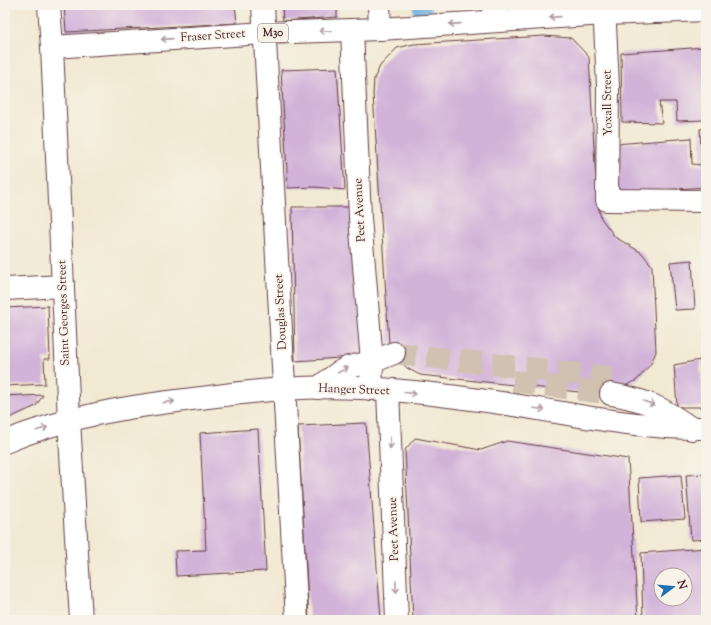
<svg xmlns="http://www.w3.org/2000/svg" width="711" height="625" font-family="'Sorts Mill Goudy',serif">
<style>
.lines{fill:none;stroke-linecap:round;stroke-linejoin:round}
.canal{stroke:#68aadc;stroke-width:18}
.building{fill:#d2b2d9;fill-rule:evenodd}
.minor-tunnel{stroke:#d0c1b1;stroke-width:22;stroke-dasharray:22 11;stroke-linecap:butt}
.minor-casing{stroke:#633d44;stroke-width:24}
.major-casing{stroke:#633d44;stroke-width:24}
.minor{stroke:#fff;stroke-width:22}
.major{stroke:#fff;stroke-width:22}
.oneway{stroke:#ae9aa0}
.labels{text-anchor:middle;dominant-baseline:central;stroke-width:3.5;stroke-linejoin:round;paint-order:stroke}
.shield{fill:#f7f3e8;stroke:#7e5f64;stroke-width:1}
.shield-label{font-size:11px;font-weight:bold;fill:#4a1f2b}
.street-label{font-size:12px;fill:#4a1f2b;stroke:#f7f3e8}
</style>
<rect width="100%" height="100%" fill="#f7f3e8"/>
<filter id="ink" filterUnits="userSpaceOnUse"><feTurbulence type="fractalNoise" baseFrequency=".025" numOctaves="2"/><feDisplacementMap in="SourceGraphic" scale="8" xChannelSelector="R" yChannelSelector="G"/><feConvolveMatrix kernelMatrix="1 2 1 2 8 2 1 2 1" color-interpolation-filters="sRGB"/></filter>
<filter id="wash" filterUnits="userSpaceOnUse"><feTurbulence type="fractalNoise" baseFrequency=".012" numOctaves="4" result="noise"/><feDisplacementMap in="SourceGraphic" scale="16" xChannelSelector="R" yChannelSelector="G"/><feGaussianBlur stdDeviation="0.9" result="paint"/><feColorMatrix in="noise" values="0 0 0 0 0 0 0 0 0 0 0 0 0 0 0 0 0 1.4 0 .05"/><feComposite in="paint" operator="in"/></filter>
<g filter="url(#wash)">
<rect width="100%" height="100%" fill="#f2e9d3"/>
<g class="lines">
<!-- canal -->
<path class="canal" d="M 422,5 L 423,16"/>
</g>
<g id="blocks">
<!-- building -->
<g class="building">
<path d="M 64,5 L 235,5 L 237,23 L 66,32 Z"/>
<path d="M 282,5 L 337,5 L 337,17 L 283,21 Z"/>
<path d="M 544,36 L 571,38 L 589,57 L 597,202 L 601,218 L 615,237 L 642,253 L 652,266 L 656,352 L 650,365 L 637,380 L 607,395 L 420,375 L 407,368 L 397,358 L 389,343 L 373,94 L 374,79 L 380,66 L 397,48 L 414,44 Z"/>
<path d="M 706,47 L 706,120 L 677,121 L 676,102 L 659,102 L 662,123 L 622,122 L 621,53 Z"/>
<path d="M 337,68 L 345,190 L 315,187 L 288,188 L 281,70 Z"/>
<path d="M 706,128 L 706,187 L 618,193 L 615,144 L 691,138 L 692,164 L 702,165 L 700,129 Z"/>
<path d="M 292,207 L 355,207 L 370,356 L 295,361 Z"/>
<path d="M 692,260 L 695,309 L 675,310 L 670,262 Z"/>
<path d="M 48,306 L 50,359 L 44,359 L 45,384 L 5,386 L 5,308 Z"/>
<path d="M 700,360 L 703,407 L 677,407 L 674,365 Z"/>
<path d="M 23,395 L 23,396 L 43,395 L 36,406 L 5,420 L 5,396 Z"/>
<path d="M 366,423 L 381,620 L 309,620 L 298,426 Z"/>
<path d="M 258,429 L 266,571 L 176,576 L 175,551 L 206,550 L 200,433 Z"/>
<path d="M 415,438 L 481,450 L 507,441 L 628,459 L 638,620 L 413,620 L 405,450 Z"/>
<path d="M 706,474 L 706,539 L 691,540 L 686,475 Z"/>
<path d="M 681,475 L 685,519 L 641,522 L 639,478 Z"/>
<path d="M 706,548 L 706,620 L 643,620 L 641,553 ZM 661,575 L 685,575 L 685,599 L 661,599 Z"/>
</g>
</g>
</g>
<g filter="url(#ink)">
<use href="#blocks" fill-opacity="0" stroke="#633d44" stroke-width="1"/>
<g class="lines">
<!-- minor-tunnel -->
<g class="minor-tunnel">
<path d="M 394,353 L 607,377 L 624,375"/>
<path d="M 513,381 L 611,394"/>
</g>
<!-- minor casing -->
<g class="minor-casing">
<g id="minor">
<path d="M 263,5 L 297,620"/>
<path d="M 379,5 L 380,29"/>
<path d="M 493,5 L 494,21"/>
<path d="M 604,5 L 608,86 L 607,200 L 706,201"/>
<path d="M 352,30 L 360,218 L 372,362 L 371,389"/>
<path d="M 52,47 L 69,420 L 81,620"/>
<path d="M 5,289 L 63,286"/>
<path d="M 318,388 L 338,373 L 349,367 L 372,362 L 394,353"/>
<path d="M 388,390 L 397,620"/>
<path d="M 611,394 C 646,400 663,408 692,429"/>
</g>
</g>
<!-- major casing -->
<g class="major-casing">
<g id="major">
<path d="M 49,5 L 52,47 L 264,33 L 380,29 L 605,14 L 706,10"/>
<path d="M 5,442 C 62,418 124,407 185,400 C 218,396 251,391 284,389 C 356,383 430,393 501,403 C 569,413 637,429 706,428"/>
</g>
</g>
<!-- minor -->
<use href="#minor" class="minor"/>
<!-- major -->
<use href="#major" class="major"/>
</g>
<!-- one-way arrows -->
<defs><path id="oneway-shaft" d="M-6 0H5M1.5-3L5.5 0L1.5 3" fill="none" stroke-width="1.6" stroke-linecap="round" stroke-linejoin="round"/></defs>
<g class="oneway">
<use href="#oneway-shaft" transform="translate(555 17) rotate(176)"/>
<use href="#oneway-shaft" transform="translate(455 24) rotate(176)"/>
<use href="#oneway-shaft" transform="translate(325 31) rotate(178)"/>
<use href="#oneway-shaft" transform="translate(167 39) rotate(176)"/>
<use href="#oneway-shaft" transform="translate(343 370) rotate(-28)"/>
<use href="#oneway-shaft" transform="translate(410 393) rotate(6)"/>
<use href="#oneway-shaft" transform="translate(169 402) rotate(-7)"/>
<use href="#oneway-shaft" transform="translate(649 403) rotate(19)"/>
<use href="#oneway-shaft" transform="translate(539 409) rotate(9)"/>
<use href="#oneway-shaft" transform="translate(42 429) rotate(-18)"/>
<use href="#oneway-shaft" transform="translate(390 443) rotate(88)"/>
<use href="#oneway-shaft" transform="translate(396 587) rotate(88)"/>
</g>
</g>
<g class="labels">
<!-- shield labels -->
<rect class="shield" x="258" y="24" width="30" height="18" rx="3"/>
<g class="shield-label">
<text x="273" y="33">M30</text>
</g>
<!-- street labels -->
<g class="street-label">
<text transform="translate(213 36) rotate(-4)">Fraser Street</text>
<text transform="translate(608 103) rotate(-91)">Yoxall Street</text>
<text transform="translate(360 210) rotate(-93)">Peet Avenue</text>
<text transform="translate(281 312) rotate(-93)">Douglas Street</text>
<text transform="translate(64 313) rotate(-92)">Saint Georges Street</text>
<text transform="translate(354 390) rotate(2)">Hanger Street</text>
<text transform="translate(394 529) rotate(-92)">Peet Avenue</text>
</g>
</g>
<!-- margin -->
<rect width="711" height="625" fill="none" stroke="#f7f3e8" stroke-width="20"/>
<!-- north arrow -->
<g transform="translate(673 587) rotate(74)"><circle r="19" fill="#f7f3e8" stroke="#b29e9c"/>
<path d="M0-3L7 15L0 10L-7 15Z" fill="#1f6fb2"/>
<text y="-6" font-size="11" font-weight="bold" text-anchor="middle" fill="#4a1f2b">N</text>
</g>
</svg>
